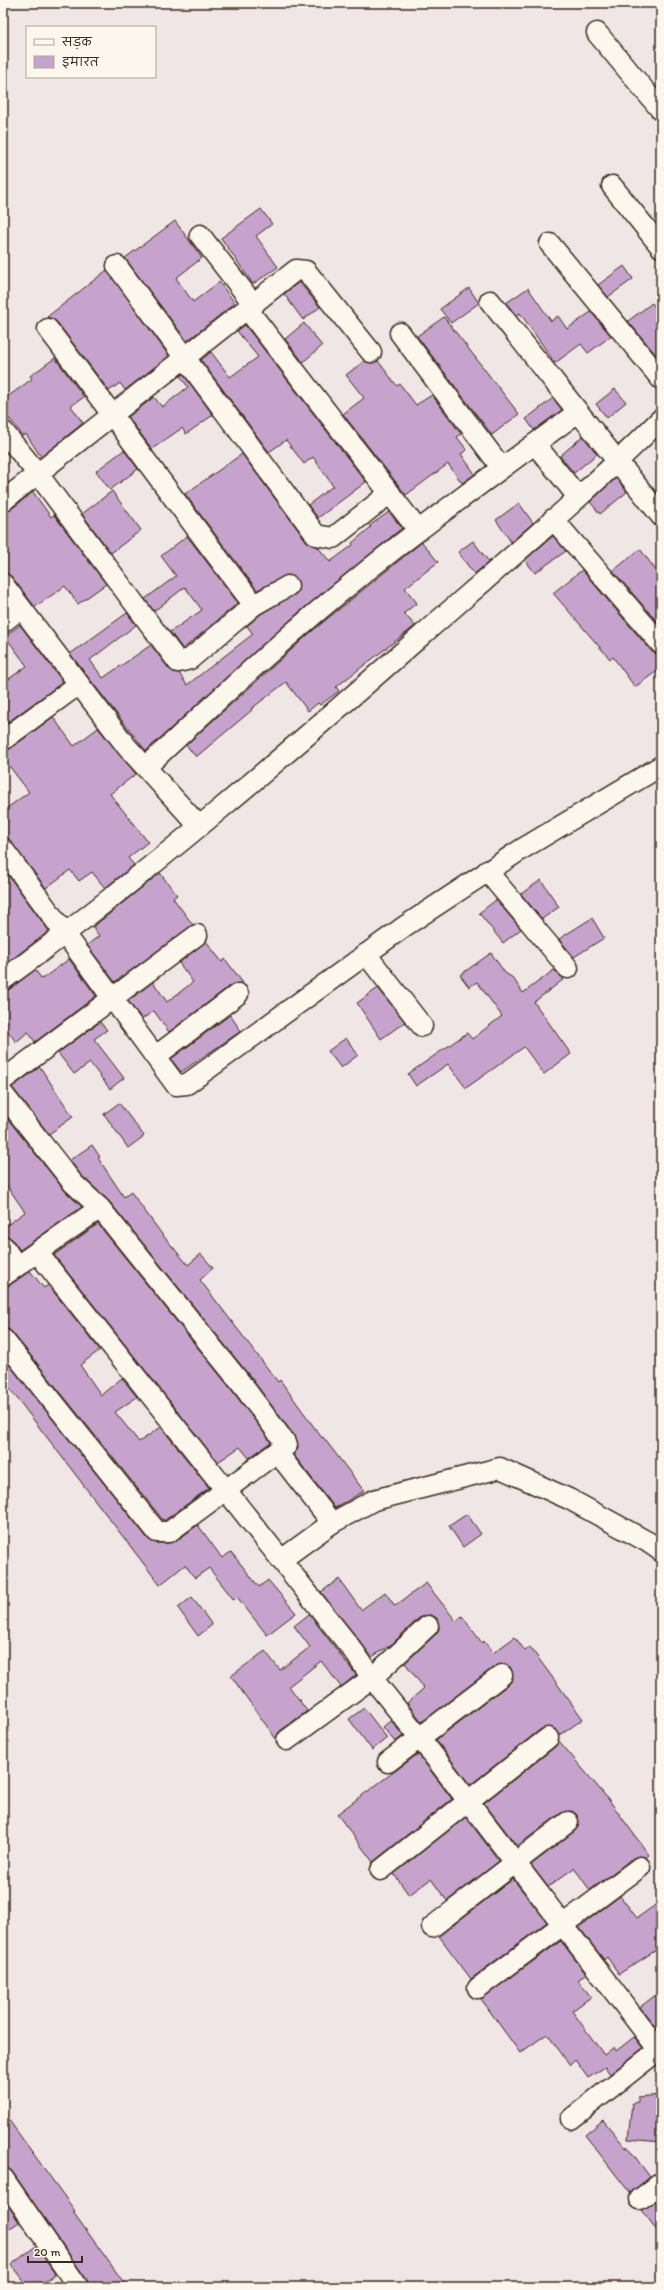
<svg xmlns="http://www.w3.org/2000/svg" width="664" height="2290" font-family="Itim,'Playpen Sans Deva',sans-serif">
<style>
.building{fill:#c6a3cd;stroke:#3b2a1e}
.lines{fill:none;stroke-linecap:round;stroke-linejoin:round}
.minor-casing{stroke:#3b2a1e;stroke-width:23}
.minor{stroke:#fbf7ec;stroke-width:20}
</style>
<rect width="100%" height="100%" fill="#f0e6e6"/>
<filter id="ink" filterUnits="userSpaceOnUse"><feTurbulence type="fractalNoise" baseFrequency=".025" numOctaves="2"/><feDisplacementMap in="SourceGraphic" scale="8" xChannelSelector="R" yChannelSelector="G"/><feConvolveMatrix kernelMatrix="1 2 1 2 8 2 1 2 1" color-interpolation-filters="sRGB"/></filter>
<g filter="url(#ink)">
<!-- building -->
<g class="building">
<path d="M 261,209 L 272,224 L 256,236 L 278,267 L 253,284 L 221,238 Z"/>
<path d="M 175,221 L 202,258 L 176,278 L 193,302 L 219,282 L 235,303 L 187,341 L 125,258 Z"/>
<path d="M 624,266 L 633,279 L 608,297 L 598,285 Z"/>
<path d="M 107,270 L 169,356 L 125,390 L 120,383 L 109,391 L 57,322 L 47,317 Z"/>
<path d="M 299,282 L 320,307 L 303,320 L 284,294 Z"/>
<path d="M 469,288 L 479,303 L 451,323 L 440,309 Z"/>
<path d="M 528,288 L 551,321 L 558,316 L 567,329 L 591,312 L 611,336 L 588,353 L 581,344 L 555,363 L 520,313 L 516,315 L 506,303 Z"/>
<path d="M 652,303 L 661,315 L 661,361 L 628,321 Z"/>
<path d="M 444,317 L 519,414 L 492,435 L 417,336 Z"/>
<path d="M 304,323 L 322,346 L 303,362 L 285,339 Z"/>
<path d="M 245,325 L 366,482 L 318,518 L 308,505 L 333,486 L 313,457 L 304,464 L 286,440 L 269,452 L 201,360 L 211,352 L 230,377 L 258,357 L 237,331 Z"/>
<path d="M 55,358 L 84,397 L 71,406 L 83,423 L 41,457 L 26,434 L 23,436 L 10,419 L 3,420 L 3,400 L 32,379 L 30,376 Z"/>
<path d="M 364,361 L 372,363 L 378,361 L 397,386 L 400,384 L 416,405 L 432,395 L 461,434 L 457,437 L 467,450 L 461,454 L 475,474 L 462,483 L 448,464 L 406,495 L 343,414 L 364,398 L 346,375 Z"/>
<path d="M 183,374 L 213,415 L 186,434 L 182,428 L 152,449 L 128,417 L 154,397 L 162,407 L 188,387 L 180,376 Z"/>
<path d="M 615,389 L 626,402 L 607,418 L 596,404 Z"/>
<path d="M 553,398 L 562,410 L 534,430 L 526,419 Z"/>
<path d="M 583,436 L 597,454 L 574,473 L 560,456 Z"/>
<path d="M 124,450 L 138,469 L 110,490 L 96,471 Z"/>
<path d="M 242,454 L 307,542 L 318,547 L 330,562 L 353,545 L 352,543 L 371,527 L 369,526 L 389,512 L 402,528 L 296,615 L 146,751 L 70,654 L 127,613 L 136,625 L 90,660 L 103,678 L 151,645 L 169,669 L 179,673 L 187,685 L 253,634 L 247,626 L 261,614 L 298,592 L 298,581 L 289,575 L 257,590 L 185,494 Z"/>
<path d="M 616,478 L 627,492 L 600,514 L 590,502 Z"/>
<path d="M 112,491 L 141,530 L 111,553 L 82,514 Z"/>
<path d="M 33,492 L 51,517 L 54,515 L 106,584 L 78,604 L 65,586 L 35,607 L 12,577 L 3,573 L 3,512 L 10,510 Z"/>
<path d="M 519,503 L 533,523 L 511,542 L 496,520 Z"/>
<path d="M 187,536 L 238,603 L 183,649 L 170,632 L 202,610 L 185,587 L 154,611 L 145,599 L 176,576 L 161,556 Z"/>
<path d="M 553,536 L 566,551 L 535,573 L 525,560 Z"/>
<path d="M 473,541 L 489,562 L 474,574 L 458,552 Z"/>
<path d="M 422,542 L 438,562 L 405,588 L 417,603 L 404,613 L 415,626 L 336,687 L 339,691 L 320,705 L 318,703 L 308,711 L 286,682 L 251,709 L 252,710 L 196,757 L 186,745 L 311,632 Z"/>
<path d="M 640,549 L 661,577 L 661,626 L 613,571 Z"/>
<path d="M 582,570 L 652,652 L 661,655 L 661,668 L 635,687 L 613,657 L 610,659 L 553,593 Z"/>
<path d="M 20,625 L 63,682 L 8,722 L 3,715 L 3,683 L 27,666 L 5,636 Z"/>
<path d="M 53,717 L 74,746 L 98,728 L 136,774 L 110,794 L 148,842 L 128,858 L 134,865 L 105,888 L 92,872 L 79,881 L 70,870 L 46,888 L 3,831 L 3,811 L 29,792 L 3,758 L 3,751 L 10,749 Z"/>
<path d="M 5,871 L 49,931 L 3,966 L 3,873 Z"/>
<path d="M 160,873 L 177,895 L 173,898 L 193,925 L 115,982 L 87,945 L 99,936 L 93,927 Z"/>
<path d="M 541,880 L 559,907 L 542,919 L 521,894 Z"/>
<path d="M 496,900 L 521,929 L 503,943 L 479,913 Z"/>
<path d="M 592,918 L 604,938 L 574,957 L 559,939 Z"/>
<path d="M 206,941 L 222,962 L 225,959 L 243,983 L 231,985 L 169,1032 L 154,1011 L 142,1019 L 128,1001 L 153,982 L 167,1002 L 193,982 L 179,963 Z"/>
<path d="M 491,953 L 505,973 L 513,978 L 523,993 L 554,970 L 564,979 L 534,1002 L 571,1054 L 544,1074 L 524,1047 L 466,1088 L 448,1064 L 416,1086 L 408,1074 L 467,1033 L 472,1039 L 502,1016 L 477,982 L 469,987 L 460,975 Z"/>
<path d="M 69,959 L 96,996 L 35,1042 L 28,1032 L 16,1042 L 3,1025 L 3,991 L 10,989 L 35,970 L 42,979 Z"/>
<path d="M 378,988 L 405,1022 L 381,1039 L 357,1003 Z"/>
<path d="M 230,1015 L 241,1031 L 181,1072 L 171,1059 Z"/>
<path d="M 100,1022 L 107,1030 L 94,1039 L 124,1078 L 110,1089 L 90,1063 L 74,1074 L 58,1053 Z"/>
<path d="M 346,1038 L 358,1055 L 341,1068 L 328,1051 Z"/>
<path d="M 40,1067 L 73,1117 L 49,1134 L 12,1087 Z"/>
<path d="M 119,1103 L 144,1136 L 128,1148 L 104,1114 Z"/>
<path d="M 3,1113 L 64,1190 L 82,1207 L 20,1250 L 12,1239 L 3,1235 L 3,1228 L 25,1212 L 3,1180 Z"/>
<path d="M 92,1145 L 100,1157 L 98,1158 L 124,1197 L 131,1192 L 161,1233 L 188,1265 L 201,1254 L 213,1268 L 200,1280 L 278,1382 L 280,1380 L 322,1438 L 323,1437 L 364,1491 L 335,1508 L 293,1454 L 298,1449 L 296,1438 L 249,1375 L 109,1201 L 81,1175 L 70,1160 Z"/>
<path d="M 98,1224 L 231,1389 L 271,1442 L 249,1458 L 240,1447 L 218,1462 L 54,1255 Z"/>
<path d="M 30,1271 L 44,1288 L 48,1285 L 100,1350 L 80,1365 L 101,1395 L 122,1378 L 137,1397 L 115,1412 L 139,1442 L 161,1427 L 209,1488 L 165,1520 L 163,1520 L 12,1332 L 3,1328 L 3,1287 L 10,1285 Z"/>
<path d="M 3,1357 L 148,1539 L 157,1543 L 169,1543 L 176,1541 L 198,1525 L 222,1558 L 231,1552 L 259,1587 L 268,1580 L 296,1613 L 267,1635 L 237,1597 L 234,1600 L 209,1568 L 195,1578 L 185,1565 L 160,1585 L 3,1380 Z"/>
<path d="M 467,1514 L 481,1534 L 463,1547 L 449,1526 Z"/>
<path d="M 339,1579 L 361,1610 L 385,1592 L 395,1606 L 426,1583 L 456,1621 L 462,1616 L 482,1643 L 484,1641 L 493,1653 L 515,1637 L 525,1651 L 530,1647 L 583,1719 L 559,1736 L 553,1728 L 541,1729 L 470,1785 L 436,1740 L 509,1684 L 513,1679 L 511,1668 L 506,1664 L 495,1666 L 422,1722 L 407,1703 L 424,1688 L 405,1663 L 436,1634 L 439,1629 L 437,1618 L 431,1615 L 420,1617 L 392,1644 L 372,1657 L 321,1592 Z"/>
<path d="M 192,1597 L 212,1625 L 198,1636 L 178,1608 Z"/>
<path d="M 309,1614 L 356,1675 L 341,1687 L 321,1661 L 289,1686 L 307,1711 L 280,1731 L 276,1739 L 231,1676 L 265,1651 L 280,1670 L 310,1647 L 294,1626 Z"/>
<path d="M 364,1708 L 387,1738 L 372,1750 L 349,1719 Z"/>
<path d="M 391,1720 L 403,1736 L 395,1742 L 383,1727 Z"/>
<path d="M 559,1741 L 609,1800 L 649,1855 L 646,1858 L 639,1856 L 633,1858 L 590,1890 L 574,1868 L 548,1887 L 531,1865 L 575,1831 L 579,1821 L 577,1815 L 572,1811 L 561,1813 L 517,1846 L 484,1803 L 555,1747 Z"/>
<path d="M 418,1754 L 452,1799 L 373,1862 L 337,1814 Z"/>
<path d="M 466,1817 L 499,1861 L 447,1901 L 431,1879 L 409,1895 L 394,1874 Z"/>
<path d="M 513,1879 L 547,1922 L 471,1979 L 439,1936 Z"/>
<path d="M 620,1896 L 637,1918 L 661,1901 L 661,1947 L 619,1974 L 607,1957 L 604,1960 L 579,1927 Z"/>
<path d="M 561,1941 L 586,1974 L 578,1980 L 591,1997 L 572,2011 L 604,2055 L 614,2047 L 616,2051 L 634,2037 L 643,2048 L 610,2074 L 605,2067 L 588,2078 L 575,2060 L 570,2065 L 547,2034 L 520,2053 L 481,1999 Z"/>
<path d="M 661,1991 L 661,2034 L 640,2007 Z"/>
<path d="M 661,2095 L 661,2142 L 628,2139 L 632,2103 L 638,2102 L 638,2097 Z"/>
<path d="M 3,2112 L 75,2211 L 73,2212 L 127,2287 L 89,2287 L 87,2280 L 12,2171 L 3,2167 Z"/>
<path d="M 603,2120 L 627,2149 L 627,2146 L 650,2177 L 630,2193 L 585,2135 Z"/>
<path d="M 3,2198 L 19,2222 L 3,2233 Z"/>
<path d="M 660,2198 L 661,2200 L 661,2236 L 642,2210 Z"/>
<path d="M 36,2246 L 55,2274 L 38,2287 L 28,2287 L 11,2265 Z"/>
</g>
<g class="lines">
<!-- minor casing -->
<g class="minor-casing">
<g id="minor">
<path d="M 597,33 L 661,110"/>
<path d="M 612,186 L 661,247"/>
<path d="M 200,235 L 254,305"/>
<path d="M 550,244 L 661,379"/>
<path d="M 117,266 L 316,535 L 333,538 L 390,493"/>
<path d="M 490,301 L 661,516"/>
<path d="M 248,310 L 418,530"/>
<path d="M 48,329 C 118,421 184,514 254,605"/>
<path d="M 400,333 L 501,467"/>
<path d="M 3,431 L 38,474 L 178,662 L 190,659 L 254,605 L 288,586"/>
<path d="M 535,444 L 578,497"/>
<path d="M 3,501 L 296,270 L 306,271 L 371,352"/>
<path d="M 553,519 L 661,644"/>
<path d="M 3,584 L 127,747 L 199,826"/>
<path d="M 3,622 L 21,608"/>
<path d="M 3,740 L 79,684"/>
<path d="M 146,767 C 215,703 284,637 358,578 C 429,520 504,467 578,412"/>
<path d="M 3,849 L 176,1085 L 187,1084 L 405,926 L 522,849 L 661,766"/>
<path d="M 487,871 L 568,968"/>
<path d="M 366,954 L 422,1026"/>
<path d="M 3,980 C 149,873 287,754 422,635 C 503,564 585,495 661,419"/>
<path d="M 156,1056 L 238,994"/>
<path d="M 3,1080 L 197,935"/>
<path d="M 3,1094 L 73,1183 L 100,1208"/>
<path d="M 3,1246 L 16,1265"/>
<path d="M 37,1252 L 355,1653 L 372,1678 L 420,1738 L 661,2053"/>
<path d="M 3,1276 L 100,1208 L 240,1382 L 287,1445 L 277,1452 L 332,1523 L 281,1560"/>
<path d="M 3,1339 L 157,1532 L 169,1532 L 277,1452"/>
<path d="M 332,1523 L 374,1500 L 500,1468 L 569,1499 L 648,1542 L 661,1551"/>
<path d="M 287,1740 L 372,1678 L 428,1626"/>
<path d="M 388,1762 L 502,1675"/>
<path d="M 381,1870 L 548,1738"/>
<path d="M 432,1927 L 568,1822"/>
<path d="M 478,1988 L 640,1867"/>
<path d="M 571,2119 L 661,2048"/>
<path d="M 3,2178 L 78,2287"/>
<path d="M 640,2199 L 661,2183"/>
</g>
</g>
<!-- minor -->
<use href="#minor" class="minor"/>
</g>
</g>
<!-- margin -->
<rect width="664" height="2290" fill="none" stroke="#fbf7ec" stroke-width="16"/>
<rect x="8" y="8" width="648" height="2274" fill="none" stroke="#3b2a1e" stroke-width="1.5" filter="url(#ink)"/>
<!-- legend -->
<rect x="26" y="26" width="130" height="52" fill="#fbf7ec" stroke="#aea59a"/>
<rect x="34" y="39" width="20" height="6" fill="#fbf7ec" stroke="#aea59a"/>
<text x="62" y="46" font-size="12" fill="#3b2a1e">सड़क</text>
<rect x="34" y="56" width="20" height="12" fill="#c6a3cd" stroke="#aea59a"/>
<text x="62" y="66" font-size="12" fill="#3b2a1e">इमारत</text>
<!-- scale -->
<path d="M28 2256v6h54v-6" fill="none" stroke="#3b2a1e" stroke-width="2"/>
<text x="34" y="2256" font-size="12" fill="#3b2a1e" stroke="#fbf7ec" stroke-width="3" paint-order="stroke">20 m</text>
</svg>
